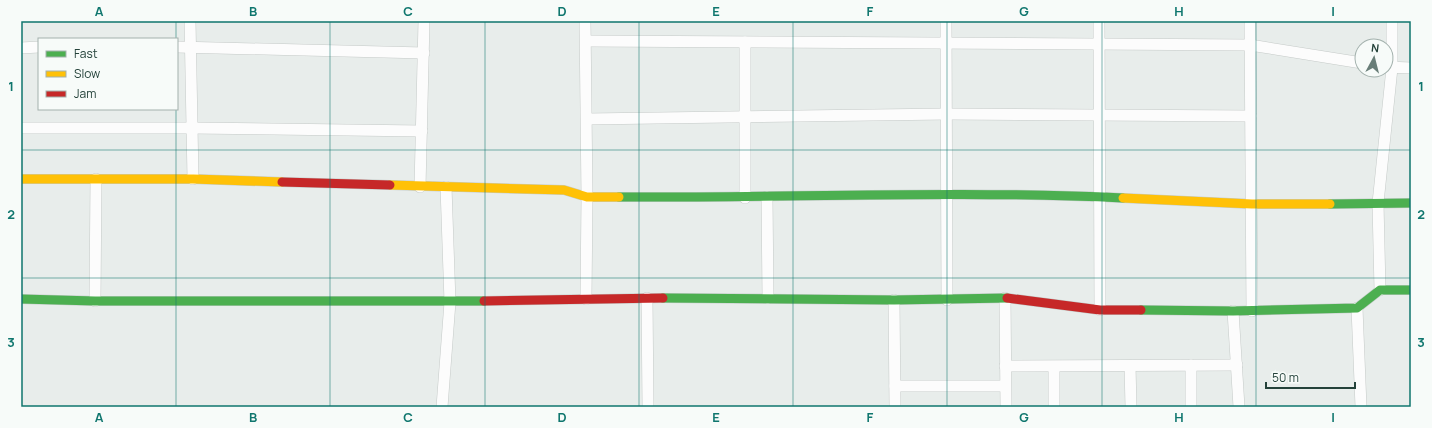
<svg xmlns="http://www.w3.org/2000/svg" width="1432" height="428" font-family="Manrope,sans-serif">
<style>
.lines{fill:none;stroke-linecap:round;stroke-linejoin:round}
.street-casing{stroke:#c5cac8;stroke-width:12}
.fast-casing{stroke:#c3cbc8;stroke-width:10}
.slow-casing{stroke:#c3cbc8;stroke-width:10}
.jam-casing{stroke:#c3cbc8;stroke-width:10}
.street{stroke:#fcfcfc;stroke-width:11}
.fast{stroke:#4caf50;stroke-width:9}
.slow{stroke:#ffc107;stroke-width:9}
.jam{stroke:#c62828;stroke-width:9}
.grid{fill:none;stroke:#0f766e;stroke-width:1;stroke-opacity:0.55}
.neatline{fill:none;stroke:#0f766e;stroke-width:1.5}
.grid-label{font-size:13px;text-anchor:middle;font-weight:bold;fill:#0f766e}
</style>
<rect width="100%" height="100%" fill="#e8edeb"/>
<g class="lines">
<!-- street casing -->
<g class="street-casing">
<g id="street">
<path d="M 190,21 L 193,179"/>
<path d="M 585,21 L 587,197 L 586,299"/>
<path d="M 946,21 L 947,300"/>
<path d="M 1099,21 L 1100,310"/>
<path d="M 1250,21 L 1252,311"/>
<path d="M 586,41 L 1250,45 L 1362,63"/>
<path d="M 745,42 L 745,198"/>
<path d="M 177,47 L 424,53"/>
<path d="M 21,48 L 39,47"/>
<path d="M 1386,67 L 1411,68"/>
<path d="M 587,119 L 947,114 L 1251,116"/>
<path d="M 21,128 L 192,128 L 422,131"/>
<path d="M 420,187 L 424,21"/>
<path d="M 767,197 L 768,298"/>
<path d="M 1380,290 L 1378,203 L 1392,68 L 1392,21"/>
<path d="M 647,298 L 648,407"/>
<path d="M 1005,298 L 1006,407"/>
<path d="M 894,300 L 895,407"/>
<path d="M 95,301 L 96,179"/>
<path d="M 1357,308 L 1361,407"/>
<path d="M 1233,311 L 1239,407"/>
<path d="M 1005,366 L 1237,365"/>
<path d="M 1130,366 L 1131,407"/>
<path d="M 895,386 L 1005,386"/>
<path d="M 442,407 L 450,302 L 446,187"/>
<path d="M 1054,407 L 1054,367"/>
<path d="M 1191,407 L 1191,365"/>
</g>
</g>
<!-- fast casing -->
<g class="fast-casing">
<g id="fast">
<path d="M 619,197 C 787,198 956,190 1123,198"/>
<path d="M 1330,204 L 1411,203"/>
<path d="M 663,298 L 894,300 L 1007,298"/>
<path d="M 21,299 L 95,301 L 484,301"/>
<path d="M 1141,310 L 1233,311 L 1357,308 L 1380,290 L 1411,290"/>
</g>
</g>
<!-- slow casing -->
<g class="slow-casing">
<g id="slow">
<path d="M 21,179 L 193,179 L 282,182"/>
<path d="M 390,185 L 564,190 L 587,197 L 619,197"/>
<path d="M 1123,198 L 1252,204 L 1330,204"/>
</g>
</g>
<!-- jam casing -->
<g class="jam-casing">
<g id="jam">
<path d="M 282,182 L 390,185"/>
<path d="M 1007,298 L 1100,310 L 1141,310"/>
<path d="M 484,301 L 663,298"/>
</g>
</g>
<!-- street -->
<use href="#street" class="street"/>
<!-- fast -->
<use href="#fast" class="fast"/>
<!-- slow -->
<use href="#slow" class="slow"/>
<!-- jam -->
<use href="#jam" class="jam"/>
</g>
<!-- grid -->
<path class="grid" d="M 176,21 L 176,39M 330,21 L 330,407M 485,21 L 485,407M 639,21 L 639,407M 793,21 L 793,407M 947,21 L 947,407M 1102,21 L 1102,407M 1256,21 L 1256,407M 176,109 L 176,407M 21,150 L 1411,150M 21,278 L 1411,278"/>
<!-- border -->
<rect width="1432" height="428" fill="none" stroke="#f7fbf9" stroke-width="44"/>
<!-- legend -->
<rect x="38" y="38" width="140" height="72" fill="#f7fbf9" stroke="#a3b1ad"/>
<rect x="46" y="51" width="20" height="6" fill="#4caf50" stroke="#a3b1ad"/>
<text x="74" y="58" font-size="12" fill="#24423a">Fast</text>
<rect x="46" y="71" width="20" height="6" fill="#ffc107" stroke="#a3b1ad"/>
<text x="74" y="78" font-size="12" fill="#24423a">Slow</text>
<rect x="46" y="91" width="20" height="6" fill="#c62828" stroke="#a3b1ad"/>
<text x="74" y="98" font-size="12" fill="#24423a">Jam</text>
<!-- north arrow -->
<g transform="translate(1374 58) rotate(7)"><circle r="19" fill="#f7fbf9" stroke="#a3b1ad"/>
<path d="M0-3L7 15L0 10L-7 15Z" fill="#697e78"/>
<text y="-6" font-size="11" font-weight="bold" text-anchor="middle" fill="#24423a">N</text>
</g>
<!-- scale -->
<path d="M1266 382v6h89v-6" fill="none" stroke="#24423a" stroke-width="2"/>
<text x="1272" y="382" font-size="12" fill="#24423a" stroke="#f7fbf9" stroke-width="3" paint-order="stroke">50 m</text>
<rect x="22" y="22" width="1388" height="384" class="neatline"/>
<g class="grid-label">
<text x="99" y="16">A</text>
<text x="253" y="16">B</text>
<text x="408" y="16">C</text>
<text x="562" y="16">D</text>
<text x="716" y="16">E</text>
<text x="870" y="16">F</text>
<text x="1024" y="16">G</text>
<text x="1179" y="16">H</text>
<text x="1333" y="16">I</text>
<text x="11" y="91">1</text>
<text x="1421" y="91">1</text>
<text x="11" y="219">2</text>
<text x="1421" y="219">2</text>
<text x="11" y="347">3</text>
<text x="1421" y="347">3</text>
<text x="99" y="422">A</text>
<text x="253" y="422">B</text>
<text x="408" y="422">C</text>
<text x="562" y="422">D</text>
<text x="716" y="422">E</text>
<text x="870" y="422">F</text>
<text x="1024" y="422">G</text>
<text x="1179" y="422">H</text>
<text x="1333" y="422">I</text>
</g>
</svg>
